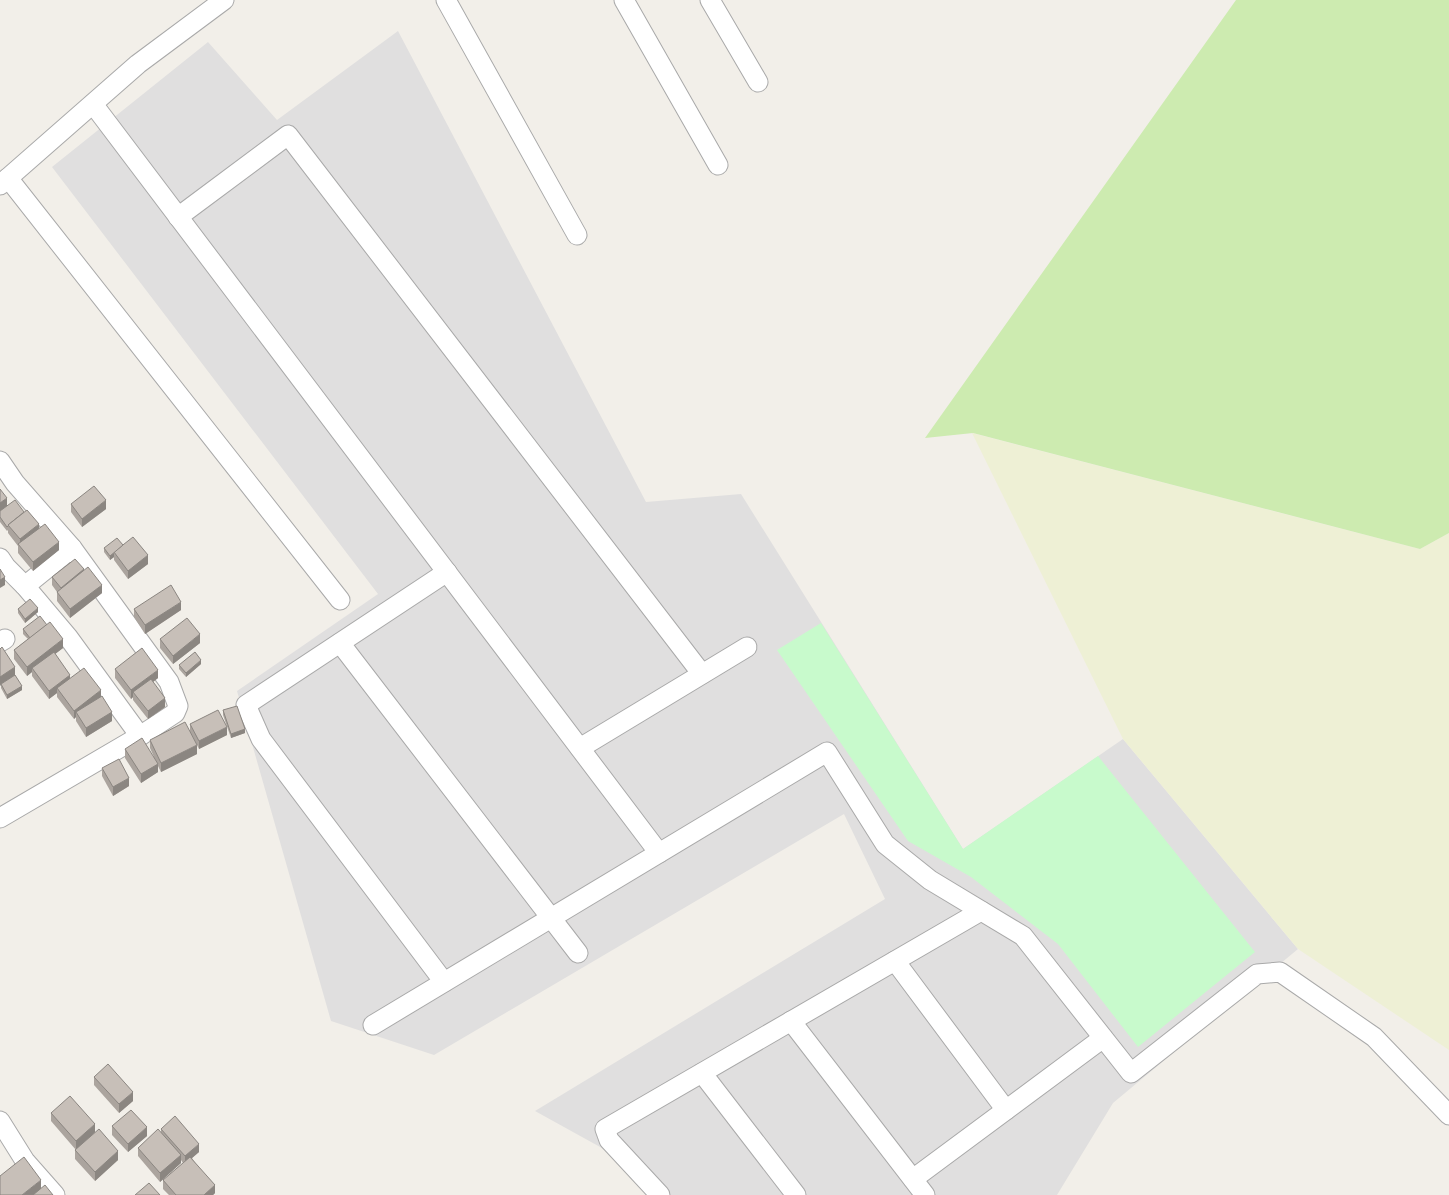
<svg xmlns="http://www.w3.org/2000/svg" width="1449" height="1195" font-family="Karla,sans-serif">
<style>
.residential{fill:#e0dfdf}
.farmland{fill:#eef0d5}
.grass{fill:#cdebb0}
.park{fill:#c8facc}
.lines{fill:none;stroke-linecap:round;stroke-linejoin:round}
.minor-casing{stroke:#a9a9a9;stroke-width:21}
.minor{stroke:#fff;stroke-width:19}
.wall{fill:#aba49e}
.shaded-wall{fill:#8b8681}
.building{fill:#c7bfb8;stroke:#8b8681}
</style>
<rect width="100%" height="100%" fill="#f2efe9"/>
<!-- residential -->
<path class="residential" d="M 398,31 L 646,502 L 741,494 L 963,849 L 1123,739 L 1298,949 L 1113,1103 L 1057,1195 L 651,1195 L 620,1158 L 535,1111 L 885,899 L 844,814 L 434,1055 L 331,1021 L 237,691 L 378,594 L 52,167 L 208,42 L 277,120 Z"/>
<!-- farmland -->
<path class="farmland" d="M 972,433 L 1420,549 L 1449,533 L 1449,1050 L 1298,949 L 1123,739 Z"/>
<!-- grass -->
<path class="grass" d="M 1236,0 L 1449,0 L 1449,533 L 1420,549 L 973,433 L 925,438 Z"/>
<!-- park -->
<path class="park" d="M 821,623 L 963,849 L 1098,756 L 1255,952 L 1138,1047 L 1058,944 L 971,877 L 908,841 L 777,650 Z"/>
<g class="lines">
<!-- minor casing -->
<g class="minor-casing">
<g id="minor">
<path d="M 446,0 L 577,235"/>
<path d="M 624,0 L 718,165"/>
<path d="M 710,0 L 758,82"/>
<path d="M 93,104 L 659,853"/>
<path d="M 8,178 L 340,600"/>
<path d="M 0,185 L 138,64 L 224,0"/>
<path d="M 178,217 L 288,135 L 702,674"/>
<path d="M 0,461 L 15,483 L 72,548 L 169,682 L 178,706 L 175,713 L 140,736 L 0,818"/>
<path d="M 0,558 L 6,567 L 25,586 L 68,637 L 140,736"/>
<path d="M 25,586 L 72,548"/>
<path d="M 0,642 L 5,639"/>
<path d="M 340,643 L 578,953"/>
<path d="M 580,748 L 747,647"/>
<path d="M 895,961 L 1006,1110"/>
<path d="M 444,982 L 261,739 L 246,705 L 447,572"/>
<path d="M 791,1021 L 925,1195"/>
<path d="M 373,1025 L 827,752 L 885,844 L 930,880 L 1023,936 L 1131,1073 L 1257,974 L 1280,972 L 1374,1037 L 1449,1115"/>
<path d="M 702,1073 L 796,1195"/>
<path d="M 0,1121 L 25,1161 L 55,1195"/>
<path d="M 913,1179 L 1103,1038"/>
<path d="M 660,1195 L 609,1140 L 605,1129 L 981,911"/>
</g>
</g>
<!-- minor -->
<use href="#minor" class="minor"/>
</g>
<!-- wall -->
<g class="wall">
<path d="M 0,489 L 7,506 L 39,529 L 59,550 L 33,571 L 18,553 L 18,546 L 8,533 L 8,530 L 7,531 L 0,522 Z"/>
<path d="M 71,504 L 106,509 L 82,527 L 71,512 Z"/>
<path d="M 123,545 L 148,564 L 128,579 L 114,560 L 114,557 L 110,560 L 104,552 L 104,548 Z"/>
<path d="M 84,571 L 102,593 L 70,618 L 57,601 L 57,592 L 52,585 L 52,577 Z"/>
<path d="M 18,609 L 38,612 L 25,623 L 18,613 Z"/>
<path d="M 134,609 L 181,610 L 145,634 L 134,617 Z"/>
<path d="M 23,629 L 63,648 L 55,654 L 70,678 L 101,697 L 112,721 L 86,737 L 76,721 L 76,717 L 74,719 L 57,697 L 57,693 L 49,699 L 32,676 L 32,672 L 27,676 L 14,659 L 14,650 L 28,639 L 23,634 Z"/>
<path d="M 160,639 L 200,643 L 173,664 L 160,648 Z"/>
<path d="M 0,649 L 15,675 L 22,690 L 7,699 L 1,688 L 1,685 L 0,686 Z"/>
<path d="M 201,664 L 186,677 L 179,669 L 179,665 Z"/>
<path d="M 115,669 L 158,678 L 153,682 L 165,707 L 148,719 L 133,700 L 133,697 L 131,699 L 115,678 Z"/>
<path d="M 223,710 L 245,733 L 231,738 L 223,715 Z"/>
<path d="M 190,724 L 227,735 L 199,749 L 190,732 Z"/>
<path d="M 150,740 L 197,754 L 161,772 L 158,766 L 158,772 L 141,783 L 125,758 L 125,749 L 154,757 L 150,748 Z"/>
<path d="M 102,768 L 129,786 L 113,796 L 102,776 Z"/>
<path d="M 94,1077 L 133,1101 L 119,1113 L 94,1085 Z"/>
<path d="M 51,1113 L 95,1132 L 118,1160 L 95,1181 L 75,1159 L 75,1150 L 76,1150 L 51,1121 Z"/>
<path d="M 112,1126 L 147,1136 L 128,1152 L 112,1135 Z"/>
<path d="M 161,1129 L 199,1152 L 192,1158 L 215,1193 L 213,1195 L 169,1195 L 163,1189 L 163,1180 L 183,1163 L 181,1160 L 181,1163 L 160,1182 L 138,1156 L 138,1148 L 161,1132 Z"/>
</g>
<!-- shaded-wall -->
<g class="shaded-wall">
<path d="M 7,498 L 7,506 L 0,512 L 0,503 Z"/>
<path d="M 106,500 L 106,509 L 82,527 L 82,519 Z"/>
<path d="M 39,524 L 39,533 L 20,546 L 20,539 Z"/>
<path d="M 59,542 L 59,550 L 33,571 L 33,562 Z"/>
<path d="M 114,553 L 114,557 L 110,560 L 110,556 Z"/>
<path d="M 148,555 L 148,564 L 128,579 L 128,571 Z"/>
<path d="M 84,569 L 84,578 L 61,596 L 61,588 Z"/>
<path d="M 5,577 L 5,585 L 0,588 L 0,580 Z"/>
<path d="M 102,585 L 102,593 L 70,618 L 70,609 Z"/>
<path d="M 181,602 L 181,610 L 145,634 L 145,625 Z"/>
<path d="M 38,608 L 38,612 L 25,623 L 25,619 Z"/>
<path d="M 200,634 L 200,643 L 173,664 L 173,656 Z"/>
<path d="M 63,639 L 63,648 L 34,670 L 32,668 L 32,672 L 27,676 L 27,667 Z"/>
<path d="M 201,660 L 201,664 L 186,677 L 186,673 Z"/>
<path d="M 15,667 L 15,675 L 1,684 L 0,686 L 0,677 Z"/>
<path d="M 158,670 L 158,678 L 136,695 L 133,692 L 133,697 L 131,699 L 131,690 Z"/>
<path d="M 70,675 L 70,684 L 57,688 L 57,693 L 49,699 L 49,691 Z"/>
<path d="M 22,686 L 22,690 L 7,699 L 7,695 Z"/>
<path d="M 101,690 L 101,699 L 76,712 L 76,717 L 74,719 L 74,711 Z"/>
<path d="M 165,698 L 165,707 L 148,719 L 148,711 Z"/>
<path d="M 112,712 L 112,721 L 86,737 L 86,728 Z"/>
<path d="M 227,727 L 227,735 L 199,749 L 199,741 Z"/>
<path d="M 245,729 L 245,733 L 231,738 L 231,734 Z"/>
<path d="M 197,745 L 197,754 L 161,772 L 161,763 Z"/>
<path d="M 158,764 L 158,772 L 141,783 L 141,774 Z"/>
<path d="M 129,778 L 129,786 L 113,796 L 113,787 Z"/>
<path d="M 133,1092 L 133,1101 L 119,1113 L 119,1104 Z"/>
<path d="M 95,1124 L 95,1132 L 76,1150 L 76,1141 Z"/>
<path d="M 147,1127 L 147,1136 L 128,1152 L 128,1144 Z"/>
<path d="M 199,1144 L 199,1152 L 185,1164 L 185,1156 Z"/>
<path d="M 118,1151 L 118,1160 L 95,1181 L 95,1172 Z"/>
<path d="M 181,1155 L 181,1163 L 160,1182 L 160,1173 Z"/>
<path d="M 41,1180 L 41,1192 L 38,1195 L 22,1195 Z"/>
<path d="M 215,1185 L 215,1193 L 213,1195 L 204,1195 Z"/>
</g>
<!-- building -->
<g class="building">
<path d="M 94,486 L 106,500 L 82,519 L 71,504 Z"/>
<path d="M 0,489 L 7,498 L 0,503 Z"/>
<path d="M 15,500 L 24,512 L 8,525 L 9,525 L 7,527 L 0,517 L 0,511 Z"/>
<path d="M 27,510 L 39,524 L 20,539 L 8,525 Z"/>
<path d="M 45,524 L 59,542 L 33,562 L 18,544 Z"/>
<path d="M 133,537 L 148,555 L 128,571 L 114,552 Z"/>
<path d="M 117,538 L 123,545 L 110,556 L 104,548 Z"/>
<path d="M 75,559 L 84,569 L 61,588 L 52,577 Z"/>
<path d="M 88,567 L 102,585 L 70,609 L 57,592 Z"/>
<path d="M 0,569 L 5,577 L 0,580 Z"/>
<path d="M 171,585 L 181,602 L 145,625 L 134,609 Z"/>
<path d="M 30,599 L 38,608 L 25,619 L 18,609 Z"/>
<path d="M 40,616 L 47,625 L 30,638 L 23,629 Z"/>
<path d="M 187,618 L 200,634 L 173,656 L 160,639 Z"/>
<path d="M 50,622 L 63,639 L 27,667 L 14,650 Z"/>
<path d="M 2,647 L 15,667 L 0,677 L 0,649 Z"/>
<path d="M 142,648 L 158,670 L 131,690 L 115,669 Z"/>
<path d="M 54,652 L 70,675 L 49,691 L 32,668 Z"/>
<path d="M 195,652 L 201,660 L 186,673 L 179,665 Z"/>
<path d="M 84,668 L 101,690 L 74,711 L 57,688 Z"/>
<path d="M 15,675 L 22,686 L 7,695 L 1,684 Z"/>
<path d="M 151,679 L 165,698 L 148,711 L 133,692 Z"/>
<path d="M 102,696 L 112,712 L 86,728 L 76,712 Z"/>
<path d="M 237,706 L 245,729 L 231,734 L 223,710 Z"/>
<path d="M 218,710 L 227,727 L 199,741 L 190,724 Z"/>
<path d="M 185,722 L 197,745 L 161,763 L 150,740 Z"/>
<path d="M 142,738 L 158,764 L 141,774 L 125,749 Z"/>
<path d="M 119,759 L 129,778 L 113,787 L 102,768 Z"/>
<path d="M 108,1064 L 133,1092 L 119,1104 L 94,1077 Z"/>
<path d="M 70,1096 L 95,1124 L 76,1141 L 51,1113 Z"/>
<path d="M 131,1110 L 147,1127 L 128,1144 L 112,1126 Z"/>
<path d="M 175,1116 L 199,1144 L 185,1156 L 161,1129 Z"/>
<path d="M 99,1129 L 118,1151 L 95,1172 L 75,1150 Z"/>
<path d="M 158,1129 L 181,1155 L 160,1173 L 138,1148 Z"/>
<path d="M 24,1157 L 41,1180 L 22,1195 L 0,1195 L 0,1176 Z"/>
<path d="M 190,1157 L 215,1185 L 204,1195 L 176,1195 L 163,1180 Z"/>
<path d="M 149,1183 L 160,1195 L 135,1195 Z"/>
<path d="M 45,1185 L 53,1195 L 33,1195 Z"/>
</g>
</svg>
